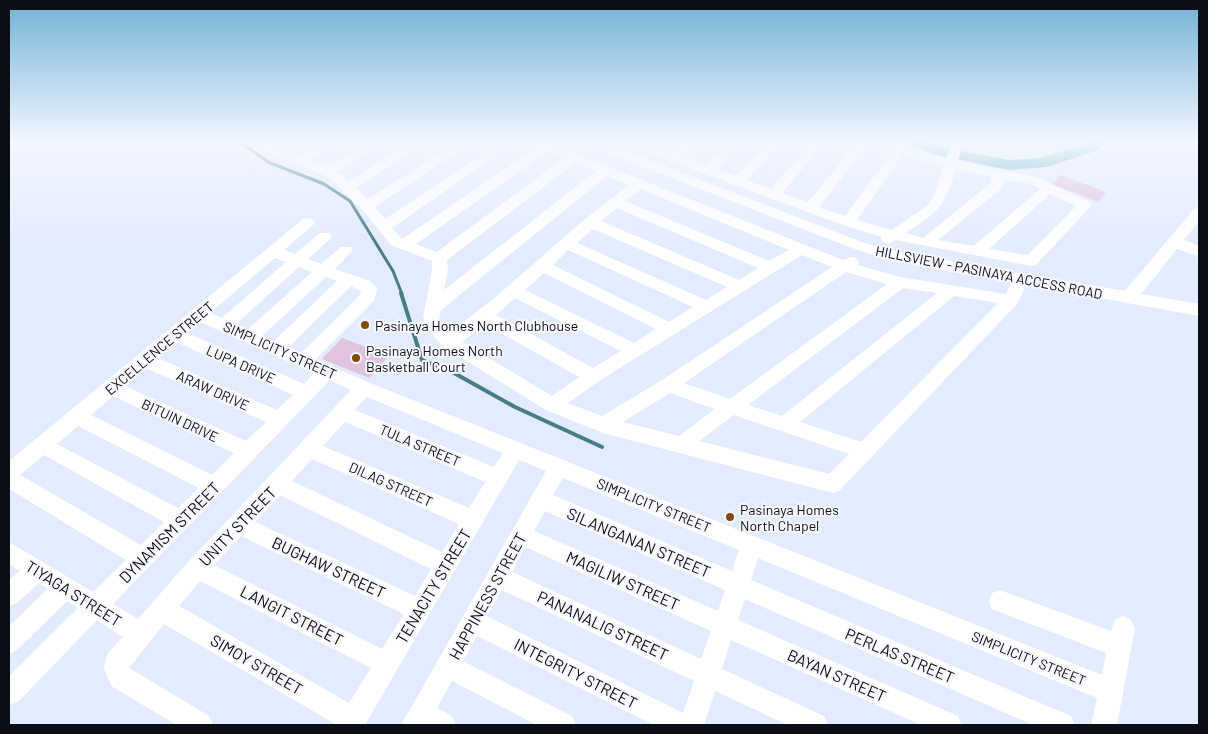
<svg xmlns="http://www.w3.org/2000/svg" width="1208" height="734" font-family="Barlow,sans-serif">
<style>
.green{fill:#e1c3de}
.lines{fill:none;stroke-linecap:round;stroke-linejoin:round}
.stream-far1{stroke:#477d87;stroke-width:3}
.stream{stroke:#477d87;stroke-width:4}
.river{fill:#61adb8;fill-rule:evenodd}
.minor{fill:#fff;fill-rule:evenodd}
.poi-dot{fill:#854903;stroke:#f6f8fd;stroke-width:2}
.labels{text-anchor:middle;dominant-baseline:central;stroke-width:4;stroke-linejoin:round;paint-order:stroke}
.street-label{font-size:14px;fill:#0b0e16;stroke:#f6f8fd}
.poi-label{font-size:14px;fill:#0b0e16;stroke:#f6f8fd;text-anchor:start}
.near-street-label{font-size:16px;fill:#0b0e16;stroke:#f6f8fd}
</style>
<rect width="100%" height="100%" fill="#e3ebfe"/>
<!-- green -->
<g class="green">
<path d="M 1061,175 L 1106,192 L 1098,202 L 1052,184 Z"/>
<path d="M 342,338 L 389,356 L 369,378 L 322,359 Z"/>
</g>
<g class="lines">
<!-- stream-far1 -->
<path class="stream-far1" d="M 239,141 L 268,162 L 324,184 L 350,201 L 393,271 L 402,294"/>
<!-- stream -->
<path class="stream" d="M 401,293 L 422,360 L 454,373 L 515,407 L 602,447"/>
<!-- river -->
<path class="river" d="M 904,141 L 927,141 L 947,148 L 1009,160 L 1039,158 L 1084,145 L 1090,141 L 1108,141 L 1096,151 L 1046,167 L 1009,170 L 937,155 L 906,144 Z"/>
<!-- minor -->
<g class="minor">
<path d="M 14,141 L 29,141 L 9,153 L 9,144 Z"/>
<path d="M 244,141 L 261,141 L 300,156 L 328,141 L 343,141 L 311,160 L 327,166 L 371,141 L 386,141 L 337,171 L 348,181 L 414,141 L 429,141 L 356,188 L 368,199 L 459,141 L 473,141 L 375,207 L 385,219 L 503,141 L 517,141 L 392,228 L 402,239 L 537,147 L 527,141 L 544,141 L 843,260 L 851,257 L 856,258 L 859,262 L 857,265 L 900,277 L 1006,294 L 1011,284 L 1016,283 L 892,261 L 852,248 L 585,144 L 583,141 L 600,141 L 862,242 L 893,251 L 1125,291 L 1194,209 L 1199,208 L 1199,221 L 1184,240 L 1199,246 L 1199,257 L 1177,249 L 1141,294 L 1199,304 L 1199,316 L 1023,284 L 1025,288 L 1017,304 L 840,490 L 833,493 L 603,433 L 546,410 L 444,347 L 437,341 L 423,318 L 432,270 L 432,261 L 391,245 L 362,209 L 327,176 L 246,144 ZM 548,151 L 564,158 L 437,252 L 416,244 ZM 575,163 L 596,171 L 444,290 L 448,270 L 447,260 ZM 607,176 L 629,185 L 585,219 L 492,300 L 449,333 L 439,318 L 441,310 ZM 641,189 L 789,250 L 769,261 L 625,201 ZM 617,208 L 758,268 L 739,280 L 601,221 ZM 593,229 L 727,287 L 706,300 L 577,243 ZM 568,250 L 693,307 L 669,322 L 553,265 ZM 802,255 L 832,267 L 662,380 L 602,416 L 568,403 L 599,381 ZM 846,272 L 887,284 L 730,399 L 684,383 ZM 544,273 L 656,329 L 634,343 L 525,290 ZM 903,288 L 937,293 L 782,416 L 748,405 ZM 954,296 L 998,303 L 861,442 L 800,422 ZM 515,298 L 621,351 L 593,368 L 496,315 ZM 485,324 L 579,377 L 552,396 L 462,342 ZM 670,393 L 715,409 L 679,436 L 623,422 ZM 734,415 L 849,454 L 829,474 L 699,441 Z"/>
<path d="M 623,141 L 640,141 L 672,153 L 686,141 L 699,141 L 683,157 L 706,165 L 730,141 L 743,141 L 717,169 L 736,176 L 771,141 L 784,141 L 747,180 L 771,189 L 813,141 L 826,141 L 782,193 L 808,202 L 858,141 L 870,141 L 819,207 L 845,216 L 895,148 L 882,141 C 906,141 923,153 946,159 L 952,141 L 964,141 L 958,161 L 1036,177 L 1090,202 L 1092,205 L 1036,265 L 1031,266 L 896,240 L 888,244 L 883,242 L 881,239 L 882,237 L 843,225 L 625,144 ZM 904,153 L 922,161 L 944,166 L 933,198 L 927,206 L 892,230 L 857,220 ZM 956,169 L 992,177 L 991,183 L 923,238 L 906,233 C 939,211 944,208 956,169 ZM 1005,180 L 1028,183 L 1040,189 L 974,246 L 938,240 L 1002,188 ZM 1050,194 L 1076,206 L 1028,255 L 989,249 Z"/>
<path d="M 986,141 L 1002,141 L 1000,144 L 992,145 Z"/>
<path d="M 308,218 L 313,219 L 315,222 L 313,225 L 284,250 L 295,254 L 320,233 L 330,233 L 332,236 L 330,239 L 308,259 L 321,264 L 341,247 L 351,247 L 353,250 L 335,269 L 370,281 L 377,289 L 374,301 L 316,359 L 370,383 L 1102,675 L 1106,653 L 992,609 L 989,601 L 992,593 L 1000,590 L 1111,631 L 1115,620 L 1123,616 L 1131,620 L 1135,628 L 1117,725 L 1091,725 L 1097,698 L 758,558 L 751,580 L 1071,716 L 1075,725 L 1033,725 L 745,599 L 738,620 L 958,716 L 962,725 L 921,725 L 731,640 L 722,669 L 824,716 L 828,725 L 788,725 L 715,691 L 704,725 L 654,725 L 477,636 L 463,661 L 572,716 L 576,725 L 537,725 L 452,681 L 437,708 L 452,716 L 456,725 L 401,725 L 546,471 L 519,460 L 365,725 L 337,725 L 164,624 L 129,668 L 209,716 L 213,725 L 177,725 L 111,686 L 104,668 L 105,662 L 108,653 L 123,637 L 97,620 L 18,702 L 9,705 L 9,676 L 78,608 L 67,601 L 17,650 L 9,654 L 9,626 L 48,589 L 39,583 L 17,603 L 9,606 L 9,580 L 20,571 L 9,564 L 9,542 L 93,592 L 126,560 L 9,489 L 9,461 L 303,219 ZM 275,258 L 286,262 L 222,318 L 210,313 ZM 299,267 L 312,272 L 248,329 L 236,324 ZM 326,277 L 337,281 L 274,341 L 262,336 ZM 351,286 L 361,291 L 360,295 L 301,353 L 289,347 ZM 200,322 L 314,373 L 304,384 L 187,333 ZM 176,342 L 293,395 L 277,410 L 158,358 ZM 146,368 L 266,422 L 246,441 L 125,386 ZM 330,380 L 351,390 L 189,561 L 138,619 L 113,604 ZM 113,396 L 234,453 L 212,475 L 91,415 ZM 367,397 L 503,453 L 494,467 L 355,410 ZM 345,422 L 485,482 L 469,508 L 323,446 ZM 78,426 L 199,488 L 178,508 L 57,444 ZM 44,455 L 164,522 L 141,545 L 20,475 ZM 312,459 L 459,524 L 442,552 L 292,481 ZM 563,478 L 739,550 L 732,571 L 553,495 ZM 280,495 L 431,569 L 415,596 L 255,522 ZM 545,511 L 725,590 L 718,611 L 534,531 ZM 241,536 L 404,614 L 382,649 L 214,565 ZM 525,547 L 711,631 L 701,659 L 512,572 ZM 200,581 L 371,668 L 349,703 L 179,606 ZM 502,590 L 694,681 L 683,713 L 487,616 Z"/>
</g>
</g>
<!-- sky -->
<linearGradient id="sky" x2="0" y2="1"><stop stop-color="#72b1d5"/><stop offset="0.58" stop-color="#f2f6ff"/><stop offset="1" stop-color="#f2f6ff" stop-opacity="0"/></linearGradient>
<rect width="1208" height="244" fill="url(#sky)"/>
<!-- markers -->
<g class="poi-dot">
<circle cx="365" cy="325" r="5"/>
<circle cx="356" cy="358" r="5"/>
<circle cx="730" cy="517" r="5"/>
</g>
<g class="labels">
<!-- street labels -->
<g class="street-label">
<text transform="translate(989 272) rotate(11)">HILLSVIEW - PASINAYA ACCESS ROAD</text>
<text transform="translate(159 348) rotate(-40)">EXCELLENCE STREET</text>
<text transform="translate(280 350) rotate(24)">SIMPLICITY STREET</text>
<text transform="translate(241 364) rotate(24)">LUPA DRIVE</text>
<text transform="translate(213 390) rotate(24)">ARAW DRIVE</text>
<text transform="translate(180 420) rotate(25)">BITUIN DRIVE</text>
<text transform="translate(420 445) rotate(23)">TULA STREET</text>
<text transform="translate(391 484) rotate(24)">DILAG STREET</text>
<text transform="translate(654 505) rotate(22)">SIMPLICITY STREET</text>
<text transform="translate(1029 658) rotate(22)">SIMPLICITY STREET</text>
</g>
<!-- poi labels -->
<g class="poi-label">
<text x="375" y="325">Pasinaya Homes North Clubhouse</text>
<text x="366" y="350">Pasinaya Homes North<tspan x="366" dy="16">Basketball Court</tspan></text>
<text x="740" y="509">Pasinaya Homes<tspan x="740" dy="16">North Chapel</tspan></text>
</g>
<!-- near-street labels -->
<g class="near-street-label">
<text transform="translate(237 526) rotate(-46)">UNITY STREET</text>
<text transform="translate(169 532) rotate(-45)">DYNAMISM STREET</text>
<text transform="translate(639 542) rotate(23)">SILANGANAN STREET</text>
<text transform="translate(329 567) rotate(25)">BUGHAW STREET</text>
<text transform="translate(623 580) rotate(24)">MAGILIW STREET</text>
<text transform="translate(433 586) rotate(-59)">TENACITY STREET</text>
<text transform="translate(74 593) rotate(32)">TIYAGA STREET</text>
<text transform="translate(487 596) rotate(-61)">HAPPINESS STREET</text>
<text transform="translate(292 615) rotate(27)">LANGIT STREET</text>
<text transform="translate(603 625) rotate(25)">PANANALIG STREET</text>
<text transform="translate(900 655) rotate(23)">PERLAS STREET</text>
<text transform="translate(257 664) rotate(30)">SIMOY STREET</text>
<text transform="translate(576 673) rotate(27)">INTEGRITY STREET</text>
<text transform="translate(837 675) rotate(24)">BAYAN STREET</text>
</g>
</g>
<!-- border -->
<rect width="1208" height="734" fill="none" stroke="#0b0e16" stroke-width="20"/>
</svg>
